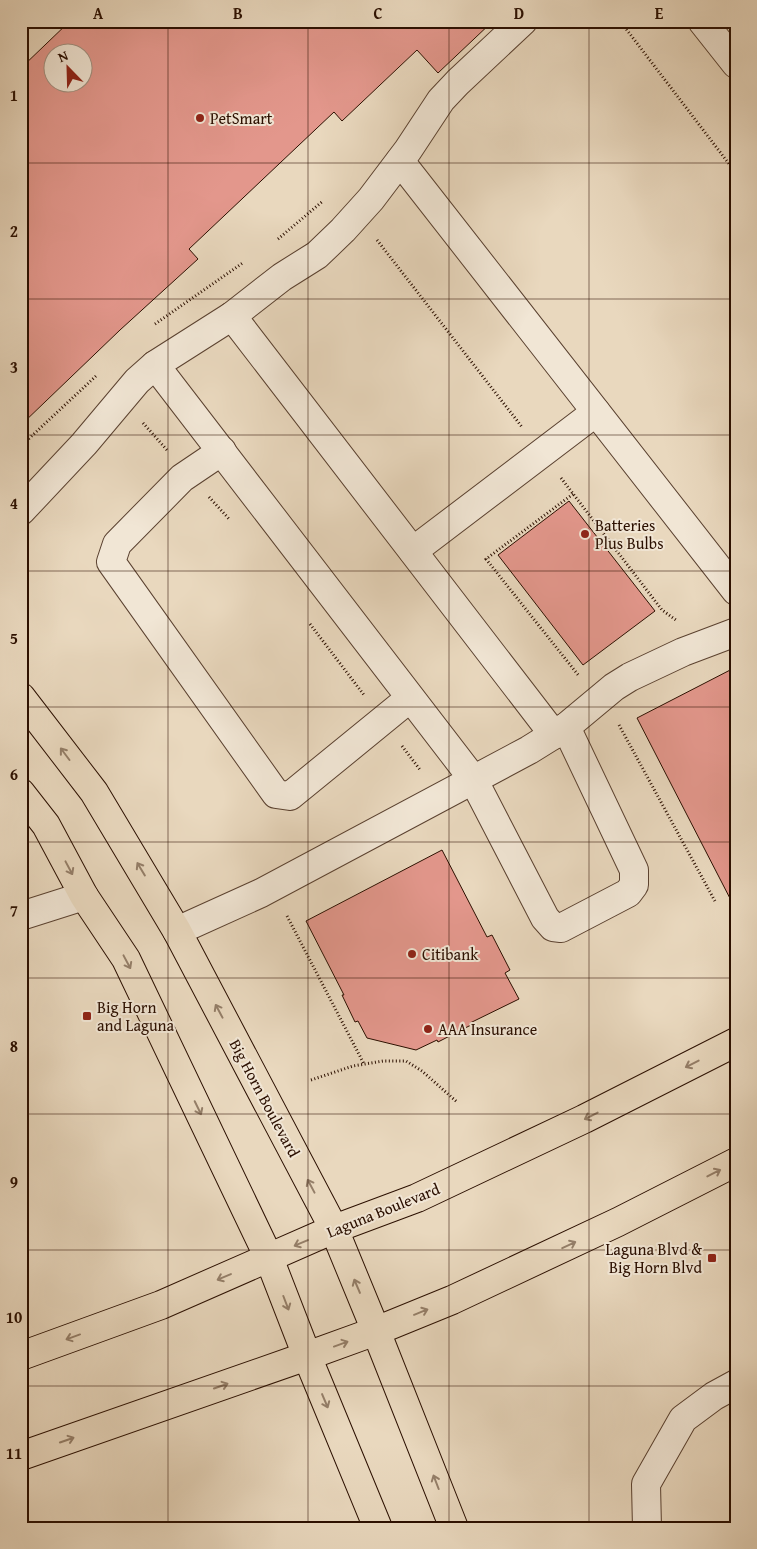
<svg xmlns="http://www.w3.org/2000/svg" width="757" height="1549" font-family="'Gentium Book Plus',serif">
<style>
.building{fill:#e3978c;stroke:#2b0f00;fill-rule:evenodd}
.lines{fill:none;stroke-linecap:round;stroke-linejoin:round}
.minor-casing{stroke:#5a4130;stroke-width:30}
.major-casing{stroke:#2b0f00;stroke-width:30}
.path{stroke:#2b0f00;stroke-width:3;stroke-dasharray:1 2.5;stroke-linecap:butt}
.minor{stroke:#f1e6d5;stroke-width:28}
.major{stroke:#e9d8be;stroke-width:28}
.oneway{stroke:#947e68}
.grid{fill:none;stroke:#2b0f00;stroke-width:1;stroke-opacity:0.55}
.poi-dot{fill:#8f2418;stroke:#f1e6d5;stroke-width:2}
.labels{text-anchor:middle;dominant-baseline:central;stroke-width:4;stroke-linejoin:round;paint-order:stroke}
.poi-label{font-size:16px;fill:#2b0f00;stroke:#f1e6d5;text-anchor:start}
.street-label{font-size:16px;fill:#2b0f00;stroke:#f1e6d5}
.neatline{fill:none;stroke:#2b0f00;stroke-width:2}
.grid-label{font-size:16px;text-anchor:middle;font-weight:bold;fill:#2b0f00}
</style>
<rect width="100%" height="100%" fill="#e9d8be"/>
<filter id="stains"><feTurbulence type="fractalNoise" baseFrequency=".004" numOctaves="4"/><feColorMatrix values="0 0 0 0 .2 0 0 0 0 .09 0 0 0 0 .02 0 0 0 .5 -.17"/></filter>
<radialGradient id="worn" r=".72"><stop offset=".6" stop-color="#630" stop-opacity="0"/><stop offset="1" stop-color="#630" stop-opacity=".3"/></radialGradient>
<!-- building -->
<g class="building">
<path d="M 70,21 L 493,21 L 438,73 L 417,50 L 342,121 L 334,112 L 189,249 L 198,259 L 120,330 L 21,425 L 21,68 ZM 52,52 L 82,52 L 82,82 L 52,82 Z"/>
<path d="M 569,501 L 655,611 L 583,665 L 498,555 Z"/>
<path d="M 736,667 L 736,910 L 637,718 Z"/>
<path d="M 442,850 L 487,937 L 492,935 L 510,970 L 505,973 L 519,999 L 470,1023 L 471,1025 L 438,1042 L 437,1040 L 416,1050 L 367,1038 L 358,1021 L 355,1022 L 342,995 L 344,995 L 306,921 Z"/>
</g>
<g class="lines">
<!-- minor casing -->
<g class="minor-casing">
<g id="minor">
<path d="M 702,21 L 736,64"/>
<path d="M 400,161 L 736,591"/>
<path d="M 232,316 L 554,735"/>
<path d="M 155,365 L 473,779 L 545,918 L 553,927 L 561,928 L 628,893 L 634,885 L 634,870 L 566,727"/>
<path d="M 222,451 L 182,478 L 117,544 L 111,562 L 276,794 L 290,796 L 410,698"/>
<path d="M 21,511 L 84,444 L 137,381 L 155,365 L 232,316 L 282,277 L 317,255 L 343,230 L 371,199 L 408,150 L 441,100 L 458,82 L 523,21"/>
<path d="M 413,551 L 596,412"/>
<path d="M 21,916 L 84,896"/>
<path d="M 177,931 L 261,893 L 529,750 L 566,727 L 614,687 L 630,677 L 683,652 L 736,632"/>
<path d="M 647,1528 L 646,1484 L 683,1419 L 714,1396 L 736,1384"/>
</g>
</g>
<!-- major casing -->
<g class="major-casing">
<g id="major">
<path d="M 21,697 L 94,792 L 177,931 L 334,1229 L 376,1331 L 454,1528"/>
<path d="M 21,793 L 46,825 L 84,896 L 126,959 L 269,1258 L 307,1356 L 378,1528"/>
<path d="M 21,1356 L 161,1305 L 334,1229 L 417,1198 L 584,1119 L 736,1042"/>
<path d="M 21,1456 L 307,1356 L 376,1331 L 452,1300 L 618,1222 L 736,1162"/>
</g>
</g>
<!-- path -->
<g class="path">
<path d="M 620,21 L 736,173"/>
<path d="M 278,239 L 323,201"/>
<path d="M 377,240 L 522,427"/>
<path d="M 155,324 L 244,262"/>
<path d="M 143,423 L 167,450"/>
<path d="M 21,446 L 96,376"/>
<path d="M 561,478 L 662,610 L 676,620"/>
<path d="M 573,494 L 486,559 L 579,676"/>
<path d="M 209,497 L 230,520"/>
<path d="M 310,624 L 364,695"/>
<path d="M 619,725 L 716,903"/>
<path d="M 402,746 L 421,771"/>
<path d="M 287,916 L 364,1064"/>
<path d="M 311,1080 L 353,1066 L 383,1061 L 406,1061 L 422,1071 L 457,1102"/>
</g>
<!-- minor -->
<use href="#minor" class="minor"/>
<!-- major -->
<use href="#major" class="major"/>
</g>
<!-- one-way arrows -->
<defs><path id="oneway-shaft" d="M-6 0H5M1.5-3L5.5 0L1.5 3" fill="none" stroke-width="1.6" stroke-linecap="round" stroke-linejoin="round" transform="scale(1.25)"/></defs>
<g class="oneway">
<use href="#oneway-shaft" transform="translate(65 754) rotate(-127)"/>
<use href="#oneway-shaft" transform="translate(69 868) rotate(62)"/>
<use href="#oneway-shaft" transform="translate(141 869) rotate(-121)"/>
<use href="#oneway-shaft" transform="translate(127 962) rotate(62)"/>
<use href="#oneway-shaft" transform="translate(219 1011) rotate(-118)"/>
<use href="#oneway-shaft" transform="translate(692 1064) rotate(153)"/>
<use href="#oneway-shaft" transform="translate(198 1108) rotate(64)"/>
<use href="#oneway-shaft" transform="translate(591 1116) rotate(153)"/>
<use href="#oneway-shaft" transform="translate(714 1173) rotate(-27)"/>
<use href="#oneway-shaft" transform="translate(311 1186) rotate(-118)"/>
<use href="#oneway-shaft" transform="translate(301 1243) rotate(157)"/>
<use href="#oneway-shaft" transform="translate(569 1245) rotate(-25)"/>
<use href="#oneway-shaft" transform="translate(224 1277) rotate(157)"/>
<use href="#oneway-shaft" transform="translate(357 1286) rotate(-113)"/>
<use href="#oneway-shaft" transform="translate(286 1303) rotate(69)"/>
<use href="#oneway-shaft" transform="translate(421 1312) rotate(-22)"/>
<use href="#oneway-shaft" transform="translate(73 1337) rotate(160)"/>
<use href="#oneway-shaft" transform="translate(341 1344) rotate(-20)"/>
<use href="#oneway-shaft" transform="translate(221 1386) rotate(-19)"/>
<use href="#oneway-shaft" transform="translate(325 1401) rotate(67)"/>
<use href="#oneway-shaft" transform="translate(67 1440) rotate(-19)"/>
<use href="#oneway-shaft" transform="translate(436 1482) rotate(-111)"/>
</g>
<!-- grid -->
<path class="grid" d="M 168,21 L 168,1528M 308,21 L 308,1528M 449,21 L 449,1528M 589,21 L 589,1528M 21,163 L 736,163M 21,299 L 736,299M 21,435 L 736,435M 21,571 L 736,571M 21,707 L 736,707M 21,842 L 736,842M 21,978 L 736,978M 21,1114 L 736,1114M 21,1250 L 736,1250M 21,1386 L 736,1386"/>
<!-- markers -->
<g class="poi-dot">
<circle cx="200" cy="118" r="5"/>
<circle cx="585" cy="534" r="5"/>
<circle cx="412" cy="954" r="5"/>
<rect x="82" y="1011" width="10" height="10" rx="2.5"/>
<circle cx="428" cy="1029" r="5"/>
<rect x="707" y="1253" width="10" height="10" rx="2.5"/>
</g>
<g class="labels">
<!-- poi labels -->
<g class="poi-label">
<text x="210" y="118">PetSmart</text>
<text x="595" y="525">Batteries<tspan x="595" dy="18">Plus Bulbs</tspan></text>
<text x="422" y="954">Citibank</text>
<text x="97" y="1007">Big Horn<tspan x="97" dy="18">and Laguna</tspan></text>
<text x="438" y="1029">AAA Insurance</text>
<text x="702" y="1249" text-anchor="end">Laguna Blvd &amp;<tspan x="702" dy="18">Big Horn Blvd</tspan></text>
</g>
<!-- street labels -->
<g class="street-label">
<text transform="translate(265 1098) rotate(62)">Big Horn Boulevard</text>
<text transform="translate(383 1210) rotate(-22)">Laguna Boulevard</text>
</g>
</g>
<!-- margin -->
<rect width="757" height="1549" fill="none" stroke="#e9d8be" stroke-width="55"/>
<!-- north arrow -->
<g transform="translate(68 68) rotate(337)"><circle r="24" fill="#f1e6d5" stroke="#a29080"/>
<path d="M0-4L9 19L0 12L-9 19Z" fill="#8f2418"/>
<text y="-8" font-size="14" font-weight="bold" text-anchor="middle" fill="#2b0f00">N</text>
</g>
<rect x="28" y="28" width="702" height="1494" class="neatline"/>
<g class="grid-label">
<text x="98" y="19">A</text>
<text x="238" y="19">B</text>
<text x="378" y="19">C</text>
<text x="519" y="19">D</text>
<text x="659" y="19">E</text>
<text x="14" y="101">1</text>
<text x="14" y="237">2</text>
<text x="14" y="373">3</text>
<text x="14" y="509">4</text>
<text x="14" y="644">5</text>
<text x="14" y="780">6</text>
<text x="14" y="916">7</text>
<text x="14" y="1052">8</text>
<text x="14" y="1188">9</text>
<text x="14" y="1323">10</text>
<text x="14" y="1459">11</text>
</g>
<rect width="100%" height="100%" filter="url(#stains)"/>
<rect width="100%" height="100%" fill="url(#worn)"/>
</svg>
